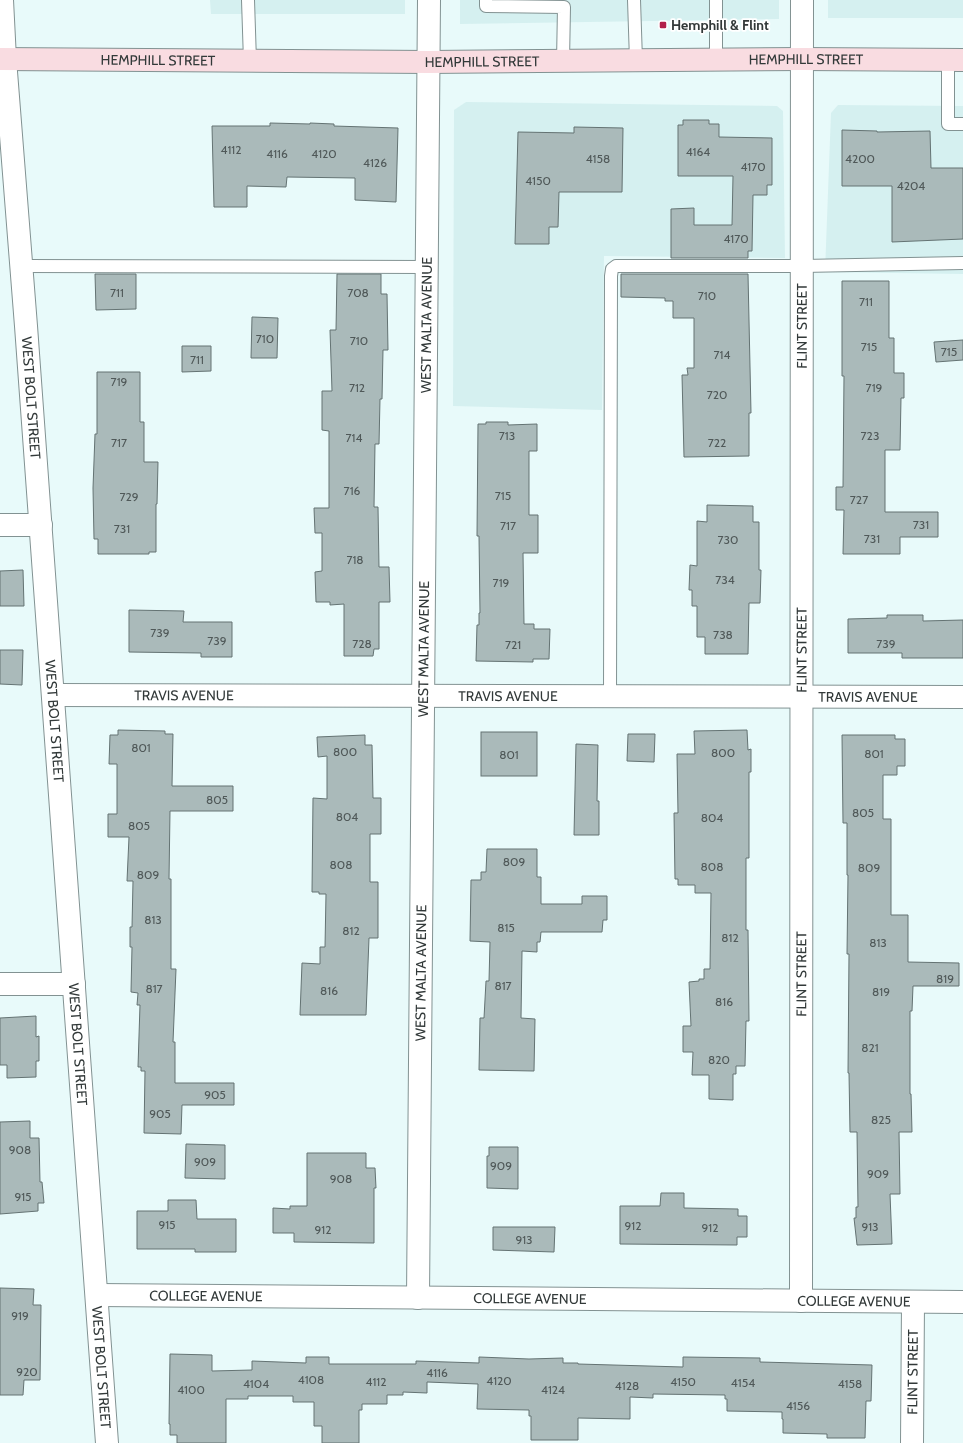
<svg xmlns="http://www.w3.org/2000/svg" width="963" height="1443" font-family="Cabin,sans-serif">
<style>
.built{fill:#d5f0f0}
.building{fill:#aababa;stroke:#647373}
.lines{fill:none;stroke-linecap:round;stroke-linejoin:round}
.service-casing{stroke:#829292;stroke-width:14}
.minor-casing{stroke:#829292;stroke-width:24}
.tertiary-casing{stroke:#829292;stroke-width:24}
.secondary-casing{stroke:#829292;stroke-width:24}
.service{stroke:#fff;stroke-width:12}
.minor{stroke:#fff;stroke-width:22}
.tertiary{stroke:#fff;stroke-width:22}
.secondary{stroke:#f9dce1;stroke-width:22}
.poi-dot{fill:#b2204a;stroke:#fff;stroke-width:1.5}
.labels{text-anchor:middle;dominant-baseline:central;stroke-width:3.5;stroke-linejoin:round;paint-order:stroke}
.number-label{font-size:12px;fill:#505959}
.poi-label{font-size:14px;font-weight:bold;fill:#323939;stroke:#fff;text-anchor:start}
.street-label{font-size:14px;fill:#323939;stroke:#fff}
</style>
<rect width="100%" height="100%" fill="#e8fafa"/>
<!-- built -->
<g class="built">
<path d="M 210,0 L 405,0 L 405,14 L 211,14 Z"/>
<path d="M 460,0 L 779,0 L 779,19 L 460,24 Z"/>
<rect x="828" y="0" width="135" height="18"/>
<path d="M 466,102 L 777,106 L 783,111 L 785,258 L 604,256 L 602,410 L 453,406 L 454,110 Z"/>
<path d="M 838,105 L 963,106 L 963,274 L 825,272 L 831,113 Z"/>
</g>
<!-- building -->
<g class="building">
<path d="M 683,120 L 709,120 L 709,124 L 719,124 L 719,137 L 772,138 L 772,185 L 767,185 L 767,195 L 753,195 L 752,251 L 748,251 L 748,258 L 671,258 L 671,209 L 694,208 L 694,225 L 732,225 L 733,176 L 678,176 L 678,125 L 683,125 Z"/>
<path d="M 270,123 L 310,124 L 310,123 L 334,124 L 334,126 L 398,128 L 396,202 L 355,200 L 355,178 L 287,177 L 286,187 L 247,186 L 247,207 L 214,207 L 212,126 L 270,126 Z"/>
<path d="M 574,127 L 623,128 L 622,192 L 559,192 L 558,227 L 549,227 L 549,244 L 515,244 L 518,132 L 574,133 Z"/>
<path d="M 842,130 L 877,131 L 877,132 L 930,131 L 931,168 L 963,168 L 963,239 L 892,242 L 892,186 L 842,186 Z"/>
<path d="M 95,274 L 136,274 L 136,309 L 96,310 Z"/>
<path d="M 337,274 L 381,274 L 381,294 L 387,294 L 388,350 L 383,350 L 382,399 L 380,399 L 379,444 L 375,444 L 374,507 L 378,507 L 379,567 L 389,567 L 390,602 L 379,602 L 379,649 L 374,649 L 373,656 L 344,656 L 344,604 L 330,605 L 330,602 L 316,602 L 315,572 L 322,571 L 322,533 L 315,533 L 314,508 L 329,508 L 329,431 L 322,430 L 322,391 L 332,391 L 330,330 L 336,330 Z"/>
<path d="M 621,274 L 748,274 L 751,413 L 749,413 L 749,456 L 684,457 L 682,375 L 688,375 L 687,368 L 694,368 L 694,318 L 673,318 L 673,301 L 665,301 L 665,298 L 621,297 Z"/>
<path d="M 842,281 L 889,281 L 889,338 L 894,338 L 894,373 L 904,373 L 904,398 L 901,398 L 900,450 L 885,450 L 885,512 L 938,512 L 938,537 L 900,537 L 900,554 L 843,554 L 844,510 L 836,510 L 836,487 L 843,487 L 844,376 L 842,376 Z"/>
<path d="M 252,317 L 278,318 L 277,358 L 251,358 Z"/>
<path d="M 963,340 L 963,360 L 936,362 L 934,342 Z"/>
<path d="M 182,346 L 211,346 L 211,371 L 182,372 Z"/>
<path d="M 97,372 L 140,372 L 140,422 L 144,422 L 144,462 L 158,462 L 157,504 L 156,504 L 156,552 L 149,552 L 149,554 L 98,554 L 98,539 L 94,539 L 93,488 L 95,434 L 97,434 Z"/>
<path d="M 486,422 L 508,422 L 508,425 L 537,424 L 537,451 L 529,451 L 529,515 L 538,515 L 538,553 L 523,553 L 524,624 L 534,624 L 534,629 L 550,629 L 549,659 L 533,659 L 533,662 L 476,661 L 477,625 L 479,625 L 479,613 L 480,613 L 479,536 L 477,536 L 478,424 L 486,424 Z"/>
<path d="M 707,505 L 753,506 L 753,522 L 759,522 L 759,570 L 761,570 L 760,603 L 749,603 L 748,654 L 705,654 L 705,637 L 697,637 L 697,606 L 692,606 L 692,590 L 689,590 L 690,565 L 697,566 L 697,521 L 707,522 Z"/>
<path d="M 23,570 L 24,606 L 0,606 L 0,571 Z"/>
<path d="M 129,610 L 184,611 L 183,622 L 232,622 L 232,657 L 201,657 L 201,653 L 129,652 Z"/>
<path d="M 887,615 L 923,615 L 923,621 L 963,620 L 963,658 L 902,658 L 902,653 L 848,653 L 848,619 L 887,618 Z"/>
<path d="M 0,650 L 23,650 L 22,685 L 0,684 Z"/>
<path d="M 118,730 L 165,731 L 165,734 L 173,734 L 172,786 L 233,786 L 233,811 L 170,811 L 169,879 L 171,879 L 171,969 L 176,969 L 173,1042 L 175,1042 L 175,1083 L 234,1083 L 234,1105 L 182,1105 L 181,1134 L 144,1133 L 145,1071 L 141,1071 L 141,1067 L 138,1067 L 140,1005 L 137,1005 L 138,993 L 131,992 L 132,947 L 130,947 L 130,927 L 132,927 L 133,881 L 127,881 L 129,837 L 108,837 L 108,814 L 117,814 L 117,764 L 109,764 L 110,735 L 118,735 Z"/>
<path d="M 747,730 L 748,750 L 751,749 L 751,772 L 749,772 L 749,858 L 746,858 L 746,930 L 748,930 L 749,1021 L 746,1021 L 745,1066 L 736,1066 L 736,1074 L 733,1074 L 733,1100 L 709,1099 L 709,1075 L 692,1075 L 693,1052 L 683,1052 L 683,1026 L 691,1026 L 689,982 L 699,981 L 699,979 L 704,979 L 704,969 L 710,969 L 711,893 L 695,893 L 695,885 L 678,885 L 678,879 L 675,879 L 674,813 L 678,813 L 677,754 L 695,754 L 694,731 Z"/>
<rect x="481" y="732" width="56" height="44"/>
<path d="M 628,734 L 655,734 L 654,762 L 627,761 Z"/>
<path d="M 365,735 L 365,745 L 372,745 L 373,798 L 381,798 L 381,834 L 370,834 L 370,882 L 378,882 L 378,938 L 369,938 L 366,1015 L 300,1015 L 302,963 L 320,964 L 320,947 L 325,947 L 326,894 L 319,894 L 319,892 L 312,892 L 313,798 L 327,799 L 327,756 L 318,757 L 317,737 Z"/>
<path d="M 842,735 L 895,735 L 895,739 L 905,739 L 905,766 L 897,766 L 897,775 L 883,775 L 883,819 L 891,819 L 891,915 L 908,915 L 908,962 L 959,963 L 959,986 L 913,986 L 912,1011 L 910,1011 L 910,1094 L 911,1094 L 912,1132 L 899,1132 L 900,1194 L 890,1194 L 892,1244 L 857,1245 L 854,1218 L 856,1218 L 856,1207 L 858,1207 L 857,1132 L 850,1132 L 849,1073 L 848,1073 L 849,954 L 847,954 L 848,875 L 847,875 L 847,823 L 843,823 Z"/>
<path d="M 576,744 L 598,745 L 597,801 L 599,801 L 599,835 L 574,835 Z"/>
<path d="M 487,849 L 537,849 L 537,877 L 541,877 L 541,904 L 582,904 L 582,896 L 607,896 L 607,920 L 603,920 L 602,932 L 541,932 L 540,942 L 537,942 L 537,952 L 522,951 L 522,952 L 521,1018 L 535,1019 L 534,1071 L 479,1070 L 480,1018 L 484,1018 L 486,981 L 489,981 L 490,942 L 470,941 L 471,880 L 481,880 L 481,872 L 486,872 Z"/>
<path d="M 36,1016 L 36,1037 L 39,1036 L 39,1061 L 36,1061 L 36,1077 L 7,1078 L 7,1065 L 0,1065 L 0,1018 Z"/>
<path d="M 30,1121 L 30,1138 L 39,1138 L 40,1182 L 42,1182 L 44,1203 L 38,1203 L 38,1211 L 0,1214 L 0,1122 Z"/>
<path d="M 186,1144 L 225,1145 L 225,1179 L 185,1178 Z"/>
<path d="M 489,1147 L 518,1147 L 518,1189 L 487,1188 L 487,1156 L 489,1156 Z"/>
<path d="M 307,1153 L 366,1153 L 366,1168 L 375,1168 L 376,1188 L 374,1188 L 374,1243 L 294,1242 L 294,1233 L 273,1233 L 273,1208 L 290,1209 L 290,1206 L 307,1206 Z"/>
<path d="M 661,1193 L 684,1193 L 684,1208 L 738,1209 L 738,1216 L 747,1216 L 747,1237 L 737,1237 L 737,1245 L 620,1244 L 620,1206 L 660,1206 Z"/>
<path d="M 168,1200 L 196,1200 L 197,1219 L 236,1219 L 236,1252 L 195,1252 L 195,1249 L 137,1249 L 137,1211 L 168,1211 Z"/>
<path d="M 493,1227 L 555,1227 L 554,1252 L 493,1250 Z"/>
<path d="M 0,1288 L 34,1289 L 33,1305 L 41,1305 L 40,1380 L 24,1380 L 23,1395 L 0,1395 Z"/>
<path d="M 170,1354 L 212,1355 L 212,1371 L 252,1370 L 252,1361 L 306,1363 L 306,1357 L 329,1357 L 329,1364 L 416,1364 L 416,1361 L 479,1363 L 479,1357 L 529,1359 L 563,1358 L 563,1363 L 578,1363 L 578,1364 L 683,1367 L 683,1357 L 760,1358 L 760,1362 L 872,1365 L 871,1401 L 866,1401 L 865,1438 L 827,1438 L 827,1434 L 783,1433 L 783,1419 L 782,1419 L 782,1412 L 727,1411 L 727,1399 L 725,1399 L 725,1395 L 653,1394 L 653,1398 L 630,1397 L 630,1419 L 578,1418 L 578,1440 L 531,1440 L 531,1416 L 529,1416 L 529,1410 L 477,1409 L 478,1384 L 427,1382 L 427,1393 L 403,1392 L 403,1395 L 387,1395 L 387,1404 L 362,1404 L 362,1410 L 359,1410 L 359,1443 L 322,1443 L 322,1426 L 314,1426 L 314,1402 L 293,1402 L 293,1396 L 248,1396 L 248,1399 L 226,1399 L 226,1443 L 177,1443 L 177,1435 L 170,1435 L 170,1424 L 169,1424 Z"/>
</g>
<g class="lines">
<!-- service casing -->
<g class="service-casing">
<g id="service">
<path d="M 248,0 L 250,61"/>
<path d="M 486,0 L 486,6 L 564,7 L 563,61"/>
<path d="M 634,0 L 636,60"/>
<path d="M 716,0 L 716,60"/>
<path d="M 948,60 L 948,124 L 963,124"/>
<path d="M 21,266 L 427,267"/>
<path d="M 610,696 L 611,276 L 612,269 L 616,266 L 802,266 L 963,263"/>
</g>
</g>
<!-- minor casing -->
<g class="minor-casing">
<g id="minor">
<path id="s1" d="M 5,59 L 26,326 L 107,1443"/>
<path d="M 0,525 L 41,525"/>
<path id="s2" d="M 53,695 L 963,697"/>
<path d="M 0,984 L 74,984"/>
<path id="s3" d="M 97,1295 L 963,1302"/>
<path id="s4" d="M 418,1298 L 429,0"/>
<path id="s5" d="M 801,1301 L 802,0"/>
<path id="s6" d="M 912,1443 L 913,1302"/>
</g>
</g>
<!-- tertiary casing -->
<g class="tertiary-casing">
<path id="tertiary" d="M 2,0 L 5,59"/>
</g>
<!-- secondary casing -->
<g class="secondary-casing">
<g id="secondary">
<path id="s7" d="M 0,59 L 429,62 L 802,59 L 963,60"/>
</g>
</g>
<!-- service -->
<use href="#service" class="service"/>
<!-- minor -->
<use href="#minor" class="minor"/>
<!-- tertiary -->
<use href="#tertiary" class="tertiary"/>
<!-- secondary -->
<use href="#secondary" class="secondary"/>
</g>
<!-- markers -->
<rect class="poi-dot" x="659" y="21" width="8" height="8" rx="2"/>
<g class="labels">
<!-- number labels -->
<g class="number-label">
<text x="231" y="149">4112</text>
<text x="698" y="151">4164</text>
<text x="277" y="153">4116</text>
<text x="324" y="153">4120</text>
<text x="598" y="158">4158</text>
<text x="860" y="158">4200</text>
<text x="375" y="162">4126</text>
<text x="753" y="166">4170</text>
<text x="538" y="180">4150</text>
<text x="911" y="185">4204</text>
<text x="736" y="238">4170</text>
<text x="117" y="292">711</text>
<text x="358" y="292">708</text>
<text x="707" y="295">710</text>
<text x="866" y="301">711</text>
<text x="265" y="338">710</text>
<text x="359" y="340">710</text>
<text x="869" y="346">715</text>
<text x="949" y="351">715</text>
<text x="722" y="354">714</text>
<text x="197" y="359">711</text>
<text x="119" y="381">719</text>
<text x="357" y="387">712</text>
<text x="874" y="387">719</text>
<text x="717" y="394">720</text>
<text x="507" y="435">713</text>
<text x="870" y="435">723</text>
<text x="354" y="437">714</text>
<text x="119" y="442">717</text>
<text x="717" y="442">722</text>
<text x="352" y="490">716</text>
<text x="503" y="495">715</text>
<text x="129" y="496">729</text>
<text x="859" y="499">727</text>
<text x="921" y="524">731</text>
<text x="508" y="525">717</text>
<text x="122" y="528">731</text>
<text x="872" y="538">731</text>
<text x="728" y="539">730</text>
<text x="355" y="559">718</text>
<text x="725" y="579">734</text>
<text x="501" y="582">719</text>
<text x="160" y="632">739</text>
<text x="723" y="634">738</text>
<text x="217" y="640">739</text>
<text x="362" y="643">728</text>
<text x="886" y="643">739</text>
<text x="513" y="644">721</text>
<text x="141" y="747">801</text>
<text x="345" y="751">800</text>
<text x="723" y="752">800</text>
<text x="874" y="753">801</text>
<text x="509" y="754">801</text>
<text x="217" y="799">805</text>
<text x="863" y="812">805</text>
<text x="347" y="816">804</text>
<text x="712" y="817">804</text>
<text x="139" y="825">805</text>
<text x="514" y="861">809</text>
<text x="341" y="864">808</text>
<text x="712" y="866">808</text>
<text x="869" y="867">809</text>
<text x="148" y="874">809</text>
<text x="153" y="919">813</text>
<text x="506" y="927">815</text>
<text x="351" y="930">812</text>
<text x="730" y="937">812</text>
<text x="878" y="942">813</text>
<text x="945" y="978">819</text>
<text x="503" y="985">817</text>
<text x="154" y="988">817</text>
<text x="329" y="990">816</text>
<text x="881" y="991">819</text>
<text x="724" y="1001">816</text>
<text x="870" y="1047">821</text>
<text x="719" y="1059">820</text>
<text x="215" y="1094">905</text>
<text x="160" y="1113">905</text>
<text x="881" y="1119">825</text>
<text x="20" y="1149">908</text>
<text x="205" y="1161">909</text>
<text x="501" y="1165">909</text>
<text x="878" y="1173">909</text>
<text x="341" y="1178">908</text>
<text x="23" y="1196">915</text>
<text x="167" y="1224">915</text>
<text x="633" y="1225">912</text>
<text x="870" y="1226">913</text>
<text x="710" y="1227">912</text>
<text x="323" y="1229">912</text>
<text x="524" y="1239">913</text>
<text x="20" y="1315">919</text>
<text x="27" y="1371">920</text>
<text x="437" y="1372">4116</text>
<text x="311" y="1379">4108</text>
<text x="499" y="1380">4120</text>
<text x="376" y="1381">4112</text>
<text x="683" y="1381">4150</text>
<text x="743" y="1382">4154</text>
<text x="256" y="1383">4104</text>
<text x="850" y="1383">4158</text>
<text x="627" y="1385">4128</text>
<text x="191" y="1389">4100</text>
<text x="553" y="1389">4124</text>
<text x="798" y="1405">4156</text>
</g>
<!-- poi labels -->
<g class="poi-label">
<text x="671" y="25">Hemphill &amp; Flint</text>
</g>
<!-- street labels -->
<g class="street-label">
<text stroke="none"><textPath href="#s7" startOffset="158">HEMPHILL STREET</textPath></text>
<text stroke="none"><textPath href="#s7" startOffset="806">HEMPHILL STREET</textPath></text>
<text stroke="none"><textPath href="#s7" startOffset="482">HEMPHILL STREET</textPath></text>
<text stroke="none"><textPath href="#s4" startOffset="973">WEST MALTA AVENUE</textPath></text>
<text stroke="none"><textPath href="#s5" startOffset="975">FLINT STREET</textPath></text>
<text stroke="none"><textPath href="#s1" startOffset="340">WEST BOLT STREET</textPath></text>
<text stroke="none"><textPath href="#s4" startOffset="649">WEST MALTA AVENUE</textPath></text>
<text stroke="none"><textPath href="#s5" startOffset="651">FLINT STREET</textPath></text>
<text stroke="none"><textPath href="#s2" startOffset="131">TRAVIS AVENUE</textPath></text>
<text stroke="none"><textPath href="#s2" startOffset="455">TRAVIS AVENUE</textPath></text>
<text stroke="none"><textPath href="#s2" startOffset="815">TRAVIS AVENUE</textPath></text>
<text stroke="none"><textPath href="#s1" startOffset="664">WEST BOLT STREET</textPath></text>
<text stroke="none"><textPath href="#s4" startOffset="325">WEST MALTA AVENUE</textPath></text>
<text stroke="none"><textPath href="#s5" startOffset="327">FLINT STREET</textPath></text>
<text stroke="none"><textPath href="#s1" startOffset="988">WEST BOLT STREET</textPath></text>
<text stroke="none"><textPath href="#s3" startOffset="109">COLLEGE AVENUE</textPath></text>
<text stroke="none"><textPath href="#s3" startOffset="433">COLLEGE AVENUE</textPath></text>
<text stroke="none"><textPath href="#s3" startOffset="757">COLLEGE AVENUE</textPath></text>
<text stroke="none"><textPath href="#s1" startOffset="1312">WEST BOLT STREET</textPath></text>
<text stroke="none"><textPath href="#s6" startOffset="71">FLINT STREET</textPath></text>
</g>
</g>
</svg>
